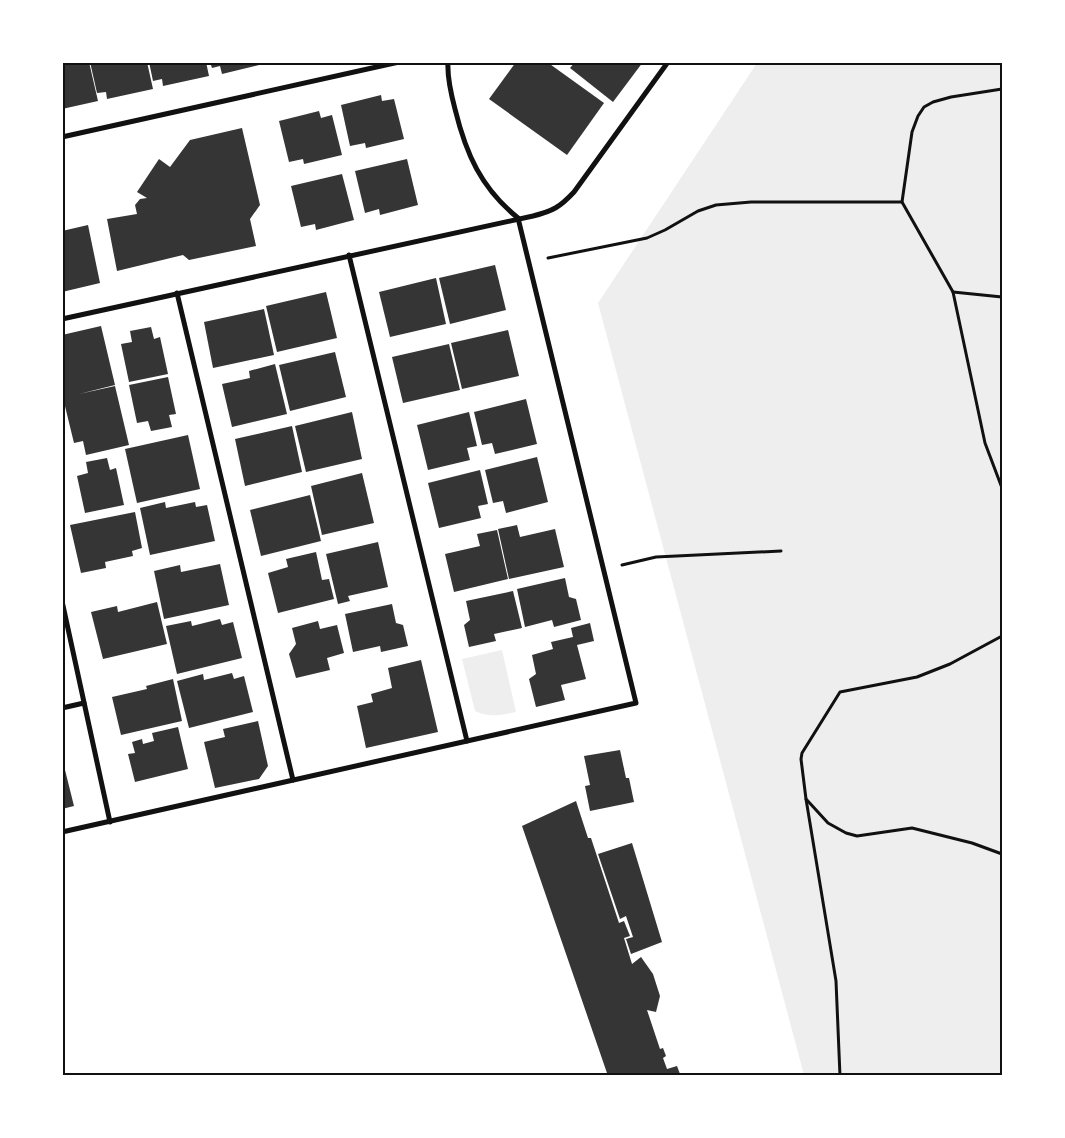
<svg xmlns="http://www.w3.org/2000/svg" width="1065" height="1138" font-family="Karla,sans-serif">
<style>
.green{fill:#eee}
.building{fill:#353535}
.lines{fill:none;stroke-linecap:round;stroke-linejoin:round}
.path{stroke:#111;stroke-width:3}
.minor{stroke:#111;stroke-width:5}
.neatline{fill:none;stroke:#111;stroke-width:2}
</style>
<rect width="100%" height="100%" fill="#fff"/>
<!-- green -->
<g class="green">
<path d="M 757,63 L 1002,63 L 1002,1075 L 804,1075 L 598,303 Z"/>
<path d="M 502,650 L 516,712 C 501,715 489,718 475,711 L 462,659 Z"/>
</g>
<!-- building -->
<g class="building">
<path d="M 62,62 L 89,62 L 98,101 L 62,109 Z"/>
<path d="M 90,62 L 147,62 L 153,89 L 107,99 L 106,92 L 97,93 Z"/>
<path d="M 149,62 L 206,62 L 209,76 L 163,86 L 162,79 L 153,81 Z"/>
<path d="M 210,62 L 267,62 L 267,63 L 222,74 L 220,66 L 212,68 Z"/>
<path d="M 516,62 L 547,62 L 604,103 L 567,155 L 489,99 Z"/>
<path d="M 575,62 L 643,62 L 613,102 L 570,68 Z"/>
<path d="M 381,95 L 382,101 L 394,99 L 404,139 L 366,148 L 365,143 L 350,146 L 341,105 Z"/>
<path d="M 319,111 L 321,118 L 332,115 L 342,155 L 304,164 L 303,159 L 289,162 L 279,121 Z"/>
<path d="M 242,128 L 260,205 L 250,219 L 256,246 L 189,260 L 183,255 L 117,271 L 107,219 L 137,214 L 135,205 L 140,199 L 147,198 L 137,192 L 159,159 L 170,167 L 190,140 Z"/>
<path d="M 407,159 L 418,205 L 380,215 L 379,209 L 365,213 L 355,171 Z"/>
<path d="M 342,174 L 354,220 L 316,230 L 315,224 L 301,227 L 291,186 Z"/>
<path d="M 88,225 L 100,283 L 62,292 L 62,231 Z"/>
<path d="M 495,265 L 506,310 L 450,324 L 439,278 Z"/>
<path d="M 436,278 L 446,324 L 390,337 L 379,292 Z"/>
<path d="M 326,292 L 337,338 L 277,352 L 266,306 Z"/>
<path d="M 264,309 L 274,355 L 213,368 L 204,322 Z"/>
<path d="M 101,326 L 115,385 L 79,394 L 115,386 L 129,445 L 86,455 L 83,441 L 74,443 L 63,398 L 62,335 Z"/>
<path d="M 151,327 L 154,339 L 160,337 L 168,374 L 129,382 L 121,344 L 132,342 L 130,331 Z"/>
<path d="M 508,330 L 519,376 L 462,389 L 451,343 Z"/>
<path d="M 449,344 L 460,390 L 403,403 L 392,357 Z"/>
<path d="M 335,352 L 346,397 L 290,411 L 279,365 Z"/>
<path d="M 275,364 L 287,414 L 232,427 L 222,384 L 250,378 L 249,371 Z"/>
<path d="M 168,377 L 176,414 L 169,415 L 172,427 L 151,431 L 148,421 L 137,423 L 129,385 Z"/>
<path d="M 526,399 L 537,444 L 495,454 L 492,443 L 482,445 L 474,412 Z"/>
<path d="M 352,412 L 362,459 L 306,472 L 295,426 Z"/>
<path d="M 469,412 L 477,446 L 467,448 L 470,460 L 428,470 L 417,425 Z"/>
<path d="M 292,426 L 302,472 L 245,486 L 235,439 Z"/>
<path d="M 188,435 L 200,489 L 137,503 L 125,449 Z"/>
<path d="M 537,457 L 548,502 L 506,513 L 503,501 L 493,503 L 485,470 Z"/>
<path d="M 107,458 L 110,470 L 116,468 L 124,505 L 85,513 L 77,476 L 88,473 L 86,462 Z"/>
<path d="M 480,470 L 488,504 L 478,506 L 481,518 L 439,528 L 428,483 Z"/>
<path d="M 362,473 L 374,523 L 322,535 L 311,486 Z"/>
<path d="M 310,495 L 321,541 L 261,556 L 250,510 Z"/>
<path d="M 165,502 L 166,508 L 195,502 L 196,507 L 207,505 L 215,541 L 150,555 L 140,508 Z"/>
<path d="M 135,512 L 142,548 L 132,551 L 133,556 L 105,562 L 106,568 L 81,573 L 70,525 Z"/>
<path d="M 517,525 L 520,537 L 555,529 L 564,567 L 509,579 L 498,529 Z"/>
<path d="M 497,530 L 508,579 L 454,592 L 445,554 L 480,546 L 477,534 Z"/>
<path d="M 378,542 L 388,587 L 348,596 L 350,601 L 338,604 L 326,554 Z"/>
<path d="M 316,552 L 322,580 L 329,579 L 334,599 L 278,613 L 268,573 L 288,567 L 286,559 Z"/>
<path d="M 220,564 L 229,605 L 164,619 L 154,571 L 180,565 L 181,572 Z"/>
<path d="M 565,578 L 569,597 L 576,599 L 581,620 L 554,627 L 552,620 L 525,627 L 517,589 Z"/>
<path d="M 513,591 L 522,628 L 494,634 L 496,641 L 469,647 L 464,625 L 470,620 L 466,601 Z"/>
<path d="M 157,602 L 167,644 L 103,659 L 91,612 L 117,606 L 118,612 Z"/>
<path d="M 392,604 L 396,623 L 403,625 L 408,646 L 381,652 L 380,646 L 353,652 L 345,614 Z"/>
<path d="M 220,619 L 222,625 L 233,622 L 242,658 L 177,674 L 166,626 L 191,621 L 192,626 Z"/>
<path d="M 318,621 L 320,629 L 337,625 L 344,653 L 327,658 L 330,670 L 296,678 L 289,654 L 296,644 L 292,628 Z"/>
<path d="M 590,623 L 594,641 L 577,645 L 586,679 L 561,685 L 565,700 L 536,707 L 529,679 L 536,674 L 532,655 L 553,649 L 551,642 L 573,637 L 571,628 Z"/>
<path d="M 421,660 L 438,732 L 366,748 L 357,706 L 373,702 L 371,694 L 392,688 L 388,668 Z"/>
<path d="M 232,673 L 234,679 L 244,676 L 253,712 L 189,728 L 177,681 L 203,674 L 204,680 Z"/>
<path d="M 173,679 L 182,721 L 121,735 L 112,697 L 147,689 L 146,686 Z"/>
<path d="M 258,721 L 268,766 L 259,779 L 215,788 L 204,742 L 225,737 L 223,729 Z"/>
<path d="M 178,727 L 188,769 L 135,782 L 128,754 L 135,753 L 132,742 L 142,739 L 143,744 L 154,741 L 152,733 Z"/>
<path d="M 620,750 L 626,778 L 629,778 L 634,802 L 590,811 L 585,786 L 590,785 L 584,756 Z"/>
<path d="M 62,758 L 74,806 L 62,809 Z"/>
<path d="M 576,801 L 588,838 L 591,838 L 619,923 L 624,921 L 630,936 L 624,938 L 632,964 L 641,957 L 653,974 L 660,996 L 656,1012 L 647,1010 L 660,1049 L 663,1048 L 666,1056 L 663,1058 L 667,1069 L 677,1066 L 680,1074 L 608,1076 L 522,826 Z"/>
<path d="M 632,843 L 662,942 L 631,954 L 626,939 L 633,937 L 626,916 L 620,919 L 598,854 Z"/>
</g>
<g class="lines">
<!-- path -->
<g class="path">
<path d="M 1002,89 L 951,97 L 933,102 L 924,107 L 918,116 L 912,132 L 902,202 L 953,292 L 985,443 L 1002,488"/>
<path d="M 548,258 L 647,238 L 665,230 L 698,211 L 716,205 L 751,202 L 902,202"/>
<path d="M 953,292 L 1002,297"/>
<path d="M 622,565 L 656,557 L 781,551"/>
<path d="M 806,799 L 828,823 L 846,833 L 857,836 L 912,828 L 972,843 L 1002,854"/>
<path d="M 840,1076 L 836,981 L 806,799 L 801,759 L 802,753 L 840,692 L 917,677 L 950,664 L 1002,636"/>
</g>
<!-- minor -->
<g class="minor">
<path d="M 62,137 L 399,62"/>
<path d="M 349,255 L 467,741"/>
<path d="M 177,293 L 293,780"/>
<path d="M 62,319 L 533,216 C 553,211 560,207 574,192 L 668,62"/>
<path d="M 62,601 L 110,822"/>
<path d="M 62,708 L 84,703"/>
<path d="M 62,832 L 636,703 L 518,218 C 481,188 466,154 455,109 C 451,94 447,78 448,62"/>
</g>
</g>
<!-- border -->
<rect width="1065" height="1138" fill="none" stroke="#ffffff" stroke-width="128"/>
<rect x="64" y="64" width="937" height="1010" class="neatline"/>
</svg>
